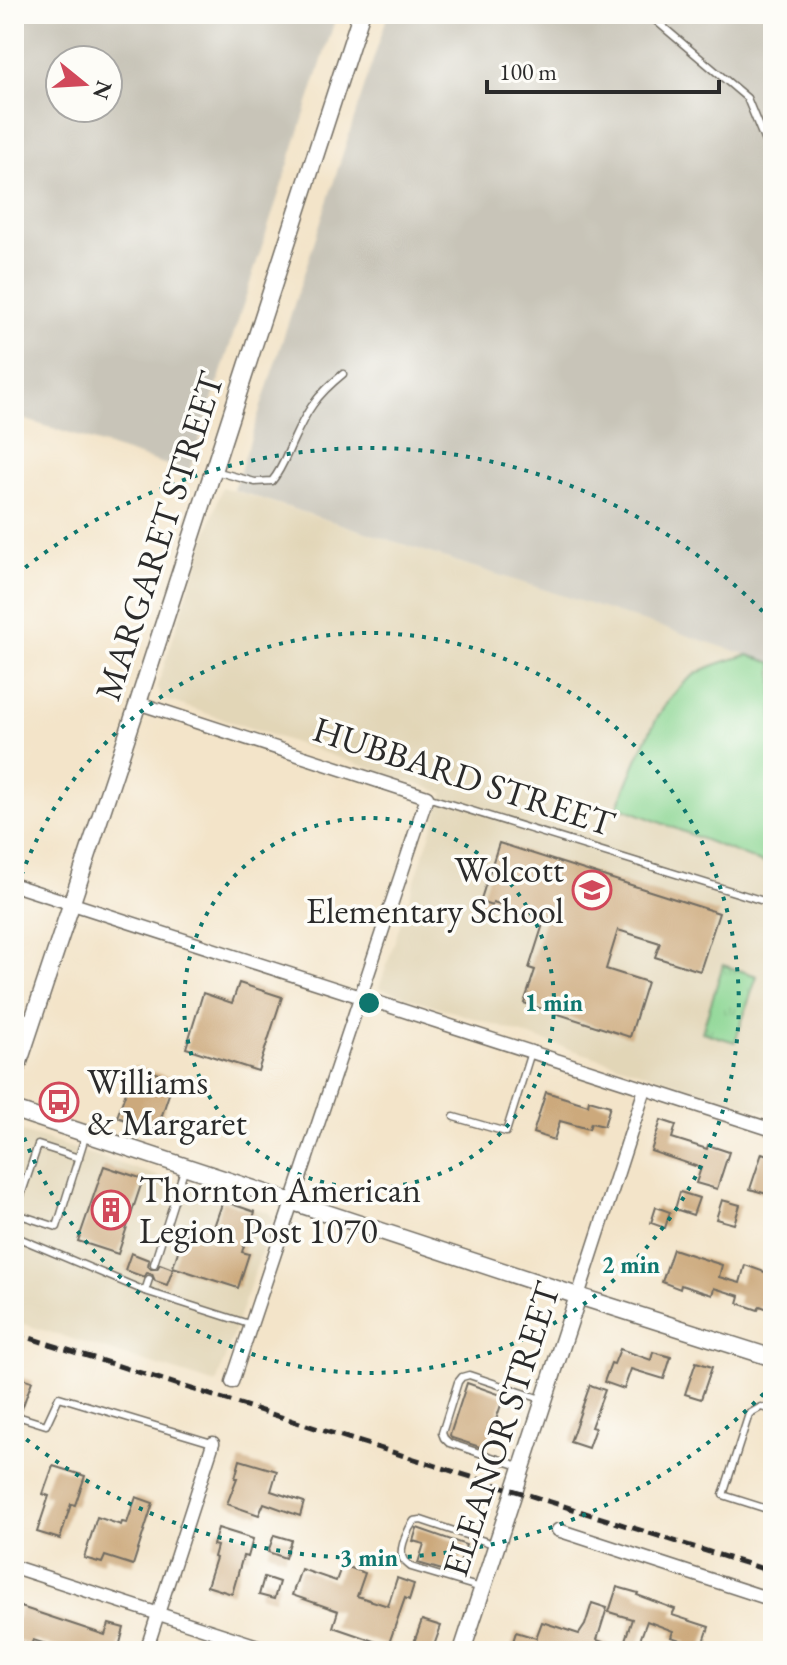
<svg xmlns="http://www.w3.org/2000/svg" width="787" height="1665" font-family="'EB Garamond',serif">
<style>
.built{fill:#e2d6b7}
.industrial{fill:#c8c4b8;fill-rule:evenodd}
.grass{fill:url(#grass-tufts);stroke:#5b805f;stroke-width:2}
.pitch{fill:#8bd693;stroke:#5b805f;stroke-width:2}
.building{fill:#cca97b}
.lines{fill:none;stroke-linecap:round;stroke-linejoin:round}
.service-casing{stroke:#716c62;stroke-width:9}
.minor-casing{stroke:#716c62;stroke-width:15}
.tertiary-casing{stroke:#716c62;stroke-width:19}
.service{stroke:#fff;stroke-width:6}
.minor{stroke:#fff;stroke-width:12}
.tertiary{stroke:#fff;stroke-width:16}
.rail{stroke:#2b2b2b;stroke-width:5;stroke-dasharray:12 6;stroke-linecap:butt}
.ring{fill:none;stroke:#0f766e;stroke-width:4;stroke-dasharray:4 8}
.labels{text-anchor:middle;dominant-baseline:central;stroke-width:7;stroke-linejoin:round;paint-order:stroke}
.street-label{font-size:36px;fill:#2b2b2b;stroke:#fdfcf7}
.poi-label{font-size:36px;fill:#2b2b2b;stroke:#fdfcf7;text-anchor:start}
.centre{fill:#0f766e;stroke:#fdfcf7;stroke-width:4}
.ring-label{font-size:24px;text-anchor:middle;font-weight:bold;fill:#0f766e;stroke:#fdfcf7;stroke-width:7;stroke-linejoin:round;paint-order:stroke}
</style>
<defs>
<pattern id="grass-tufts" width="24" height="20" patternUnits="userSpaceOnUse" patternTransform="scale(2)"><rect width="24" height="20" fill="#8bd693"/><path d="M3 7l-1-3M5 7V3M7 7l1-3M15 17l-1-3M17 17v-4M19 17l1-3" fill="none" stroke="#78b87f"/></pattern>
</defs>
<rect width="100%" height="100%" fill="#fdfcf7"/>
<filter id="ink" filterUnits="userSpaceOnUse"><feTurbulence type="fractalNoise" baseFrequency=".0125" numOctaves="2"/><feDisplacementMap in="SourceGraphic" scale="16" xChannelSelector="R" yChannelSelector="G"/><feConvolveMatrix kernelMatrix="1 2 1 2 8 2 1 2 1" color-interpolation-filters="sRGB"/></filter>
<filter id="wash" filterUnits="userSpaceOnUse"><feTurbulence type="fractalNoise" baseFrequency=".006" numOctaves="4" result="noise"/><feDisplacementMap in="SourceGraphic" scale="32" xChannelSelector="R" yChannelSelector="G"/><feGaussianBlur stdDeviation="1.8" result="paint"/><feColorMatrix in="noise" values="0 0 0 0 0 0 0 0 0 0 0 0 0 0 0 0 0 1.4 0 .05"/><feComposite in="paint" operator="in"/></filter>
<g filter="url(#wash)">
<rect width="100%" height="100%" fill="#f3e4c9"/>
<!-- built -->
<g class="built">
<path d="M 222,487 L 773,663 L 773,1114 L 379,988 L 444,793 L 163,699 L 157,687 Z"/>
<path d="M 14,1129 L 269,1213 L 273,1219 L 216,1384 L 14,1321 Z"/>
</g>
<!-- industrial -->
<g class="industrial">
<path d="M 14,14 L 337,14 L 189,472 L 14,416 ZM 60,60 L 108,60 L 108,108 L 60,108 Z"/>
<path d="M 388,14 L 773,14 L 773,663 L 234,490 Z"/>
</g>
<!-- grass -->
<path class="grass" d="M 723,965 L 757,976 L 735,1042 L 702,1032 Z"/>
<!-- pitch -->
<path class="pitch" d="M 748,655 L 773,663 L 773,867 L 618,806 C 637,762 657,695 701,671 C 716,663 732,659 748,655 Z"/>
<g id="blocks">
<!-- building -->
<g class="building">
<path d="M 499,843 L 719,913 L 700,971 L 655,957 L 660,943 L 618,930 L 606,969 L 647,982 L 630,1037 L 524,1003 L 535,970 L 529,968 L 545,918 L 493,902 L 492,906 L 480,902 Z"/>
<path d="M 239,983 L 282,997 L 258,1071 L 186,1048 L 203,993 L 232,1003 Z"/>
<path d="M 135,1066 L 174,1079 L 157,1130 L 117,1117 Z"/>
<path d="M 546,1092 L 588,1105 L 589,1100 L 610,1106 L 604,1126 L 591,1123 L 589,1129 L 560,1121 L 554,1140 L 533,1133 Z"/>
<path d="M 661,1120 L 676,1125 L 672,1138 L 707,1149 L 708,1145 L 729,1152 L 717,1189 L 696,1183 L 701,1168 L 651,1151 Z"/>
<path d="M 762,1153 L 773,1157 L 773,1176 L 767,1194 L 750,1189 Z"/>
<path d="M 104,1166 L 143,1179 L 118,1254 L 78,1241 Z"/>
<path d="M 680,1192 L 699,1198 L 693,1215 L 675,1209 Z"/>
<path d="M 722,1200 L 740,1205 L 734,1224 L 716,1219 Z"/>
<path d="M 223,1201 L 255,1212 L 242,1252 L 249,1254 L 238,1288 L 173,1267 L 182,1239 L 187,1234 L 209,1241 Z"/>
<path d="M 656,1207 L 670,1212 L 665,1228 L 651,1223 Z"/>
<path d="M 673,1249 L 722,1265 L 719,1277 L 740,1283 L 745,1265 L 773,1275 L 773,1294 L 768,1309 L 760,1306 L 758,1310 L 738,1303 L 740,1296 L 714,1288 L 712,1295 L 681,1285 L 680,1289 L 662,1282 Z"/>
<path d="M 131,1253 L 149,1260 L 148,1266 L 151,1269 L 157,1269 L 160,1264 L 173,1269 L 167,1285 L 155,1281 L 152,1274 L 147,1273 L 144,1277 L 125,1270 Z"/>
<path d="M 620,1349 L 651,1360 L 653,1352 L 671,1357 L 664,1379 L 631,1369 L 624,1389 L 604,1382 L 611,1363 L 614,1364 Z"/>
<path d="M 696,1362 L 712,1367 L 701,1399 L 685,1394 Z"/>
<path d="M 14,1375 L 32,1381 L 21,1411 L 14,1409 Z"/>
<path d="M 467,1383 L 504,1396 L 486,1449 L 452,1438 L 450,1435 Z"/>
<path d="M 590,1385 L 605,1390 L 591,1427 L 595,1428 L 588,1448 L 570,1442 Z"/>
<path d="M 240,1460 L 277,1471 L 271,1491 L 304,1502 L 300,1516 L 264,1503 L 259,1515 L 227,1504 L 237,1478 L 235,1478 Z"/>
<path d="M 53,1466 L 85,1476 L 75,1505 L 71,1504 L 60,1539 L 37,1532 L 49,1496 L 43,1494 Z"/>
<path d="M 136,1497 L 153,1503 L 133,1565 L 105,1556 L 102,1563 L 84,1558 L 97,1517 L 121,1525 L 122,1522 L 127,1523 Z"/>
<path d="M 218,1528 L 253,1539 L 248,1557 L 243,1556 L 232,1594 L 207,1586 L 216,1558 L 214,1557 L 217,1546 L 213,1545 Z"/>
<path d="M 417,1528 L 466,1545 L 456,1574 L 418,1563 L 424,1544 L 413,1541 Z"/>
<path d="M 274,1535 L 291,1540 L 285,1558 L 268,1552 Z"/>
<path d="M 342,1565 L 365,1573 L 357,1596 L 388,1606 L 397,1578 L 414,1584 L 409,1600 L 405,1598 L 388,1646 L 333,1627 L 338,1611 L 292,1595 L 301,1569 L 336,1581 Z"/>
<path d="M 264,1577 L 279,1582 L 274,1599 L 259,1595 Z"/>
<path d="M 617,1587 L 638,1593 L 637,1595 L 675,1609 L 672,1615 L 709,1627 L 701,1651 L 685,1645 L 686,1642 L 671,1637 L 673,1631 L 647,1621 L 636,1651 L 623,1646 L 632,1619 L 609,1612 Z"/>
<path d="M 592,1603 L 607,1608 L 597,1640 L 622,1649 L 622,1651 L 510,1651 L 516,1632 L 536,1638 L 542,1622 L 579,1634 L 585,1625 Z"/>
<path d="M 21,1607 L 105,1635 L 109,1624 L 124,1628 L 118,1651 L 69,1651 L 33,1640 L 31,1645 L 14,1640 L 14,1626 Z"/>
<path d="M 422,1620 L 441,1626 L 432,1651 L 411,1651 Z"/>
</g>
</g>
</g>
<g filter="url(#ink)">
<use href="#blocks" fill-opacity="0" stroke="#716c62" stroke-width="2"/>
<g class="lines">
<!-- service casing -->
<g class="service-casing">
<g id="service">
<path d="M 648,14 L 747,98 L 773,161"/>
<path d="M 215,471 L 255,482 L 272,481 C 282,469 286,456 293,441 C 307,410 316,396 343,374"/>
<path d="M 427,797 L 773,904"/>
<path d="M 14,1014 L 33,1019"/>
<path d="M 454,1117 L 506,1132 L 531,1052"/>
<path d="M 14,1213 L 57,1227 L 85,1137"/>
<path d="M 15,1213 L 38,1145 L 79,1158"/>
<path d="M 14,1236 L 145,1291"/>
<path d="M 154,1264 L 184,1170"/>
<path d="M 149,1279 L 145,1291 L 252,1325"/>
<path d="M 773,1410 L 761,1407 L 749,1414 L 723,1495 L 773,1511"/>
<path d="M 14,1415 L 46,1425 L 59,1397 L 212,1443"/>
<path d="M 519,1466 L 449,1443 L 444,1438 L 442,1433 L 458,1382 L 462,1377 L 469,1375 L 541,1399"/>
<path d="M 481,1588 L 411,1567 C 407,1563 403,1562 402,1556 C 400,1546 408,1529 414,1521 L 421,1520 L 496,1545"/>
</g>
</g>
<!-- minor casing -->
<g class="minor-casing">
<g id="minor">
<path d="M 138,703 L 427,797 L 232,1382"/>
<path d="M 14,885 L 773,1130"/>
<path d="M 578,1296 L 645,1089"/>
<path d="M 558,1530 L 773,1600"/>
<path d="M 14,1567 L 273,1651"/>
<path d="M 146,1651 L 213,1443"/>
</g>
</g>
<!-- tertiary casing -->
<g class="tertiary-casing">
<g id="tertiary">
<path d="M 14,1077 L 138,703 L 361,14"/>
<path d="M 14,1110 L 578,1296 L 773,1358"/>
<path d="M 462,1651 L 578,1296"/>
</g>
</g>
<!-- service -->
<use href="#service" class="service"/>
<!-- minor -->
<use href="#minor" class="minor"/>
<!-- tertiary -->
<use href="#tertiary" class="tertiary"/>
<!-- rail -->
<path class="rail" d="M 14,1333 L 773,1572"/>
</g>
</g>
<!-- distance rings -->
<g class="ring">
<circle cx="369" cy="1003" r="185"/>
<path d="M14 898A370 370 0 1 1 14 1108"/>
<path d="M772 1385A555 555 0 0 1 16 1431M16 575A555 555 0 0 1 772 621"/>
</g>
<!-- icons -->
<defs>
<g id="school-ring" transform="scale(2)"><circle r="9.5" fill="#fdfcf7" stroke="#d1495b" stroke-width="1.5"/><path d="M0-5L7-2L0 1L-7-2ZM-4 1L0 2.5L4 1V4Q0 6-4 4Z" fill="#d1495b"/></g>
<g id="bus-ring" transform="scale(2)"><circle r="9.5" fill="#fdfcf7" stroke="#d1495b" stroke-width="1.5"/><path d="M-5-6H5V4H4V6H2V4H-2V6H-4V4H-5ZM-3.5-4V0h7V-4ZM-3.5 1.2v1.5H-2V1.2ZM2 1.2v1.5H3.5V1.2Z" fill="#d1495b"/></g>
<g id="building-ring" transform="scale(2)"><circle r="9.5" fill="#fdfcf7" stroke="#d1495b" stroke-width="1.5"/><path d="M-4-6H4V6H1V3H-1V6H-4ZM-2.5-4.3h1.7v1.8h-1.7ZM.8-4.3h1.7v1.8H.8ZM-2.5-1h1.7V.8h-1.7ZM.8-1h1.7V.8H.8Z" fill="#d1495b"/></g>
</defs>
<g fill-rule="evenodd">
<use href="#school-ring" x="592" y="890"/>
<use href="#bus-ring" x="59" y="1102"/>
<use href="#building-ring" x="111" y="1210"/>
</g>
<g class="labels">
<!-- street labels -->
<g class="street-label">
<text transform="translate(159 536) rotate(-72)">MARGARET STREET</text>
<text transform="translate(464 776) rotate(18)">HUBBARD STREET</text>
<text transform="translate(501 1429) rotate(-72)">ELEANOR STREET</text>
</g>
<!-- poi labels -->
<g class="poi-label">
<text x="564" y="869" text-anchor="end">Wolcott<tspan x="564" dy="41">Elementary School</tspan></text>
<text x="87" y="1081">Williams<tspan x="87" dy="41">&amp; Margaret</tspan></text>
<text x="139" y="1189">Thornton American<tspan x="139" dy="41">Legion Post 1070</tspan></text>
</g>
</g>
<circle cx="369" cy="1003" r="12" class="centre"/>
<g class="ring-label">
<text x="554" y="1011">1 min</text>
<text x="631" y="1273">2 min</text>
<text x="369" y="1566">3 min</text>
</g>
<!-- margin -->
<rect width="787" height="1665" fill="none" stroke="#fdfcf7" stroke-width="48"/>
<!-- north arrow -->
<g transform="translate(84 84) rotate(108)"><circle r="38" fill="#fdfcf7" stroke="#a9a8a5" stroke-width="2"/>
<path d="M0-6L14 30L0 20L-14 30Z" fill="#d1495b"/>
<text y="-12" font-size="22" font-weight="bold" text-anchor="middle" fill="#2b2b2b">N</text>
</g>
<!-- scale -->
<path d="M487 80v12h232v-12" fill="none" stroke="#2b2b2b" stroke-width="4"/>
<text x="499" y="80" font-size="24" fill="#2b2b2b" stroke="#fdfcf7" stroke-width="6" paint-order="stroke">100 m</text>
</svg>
